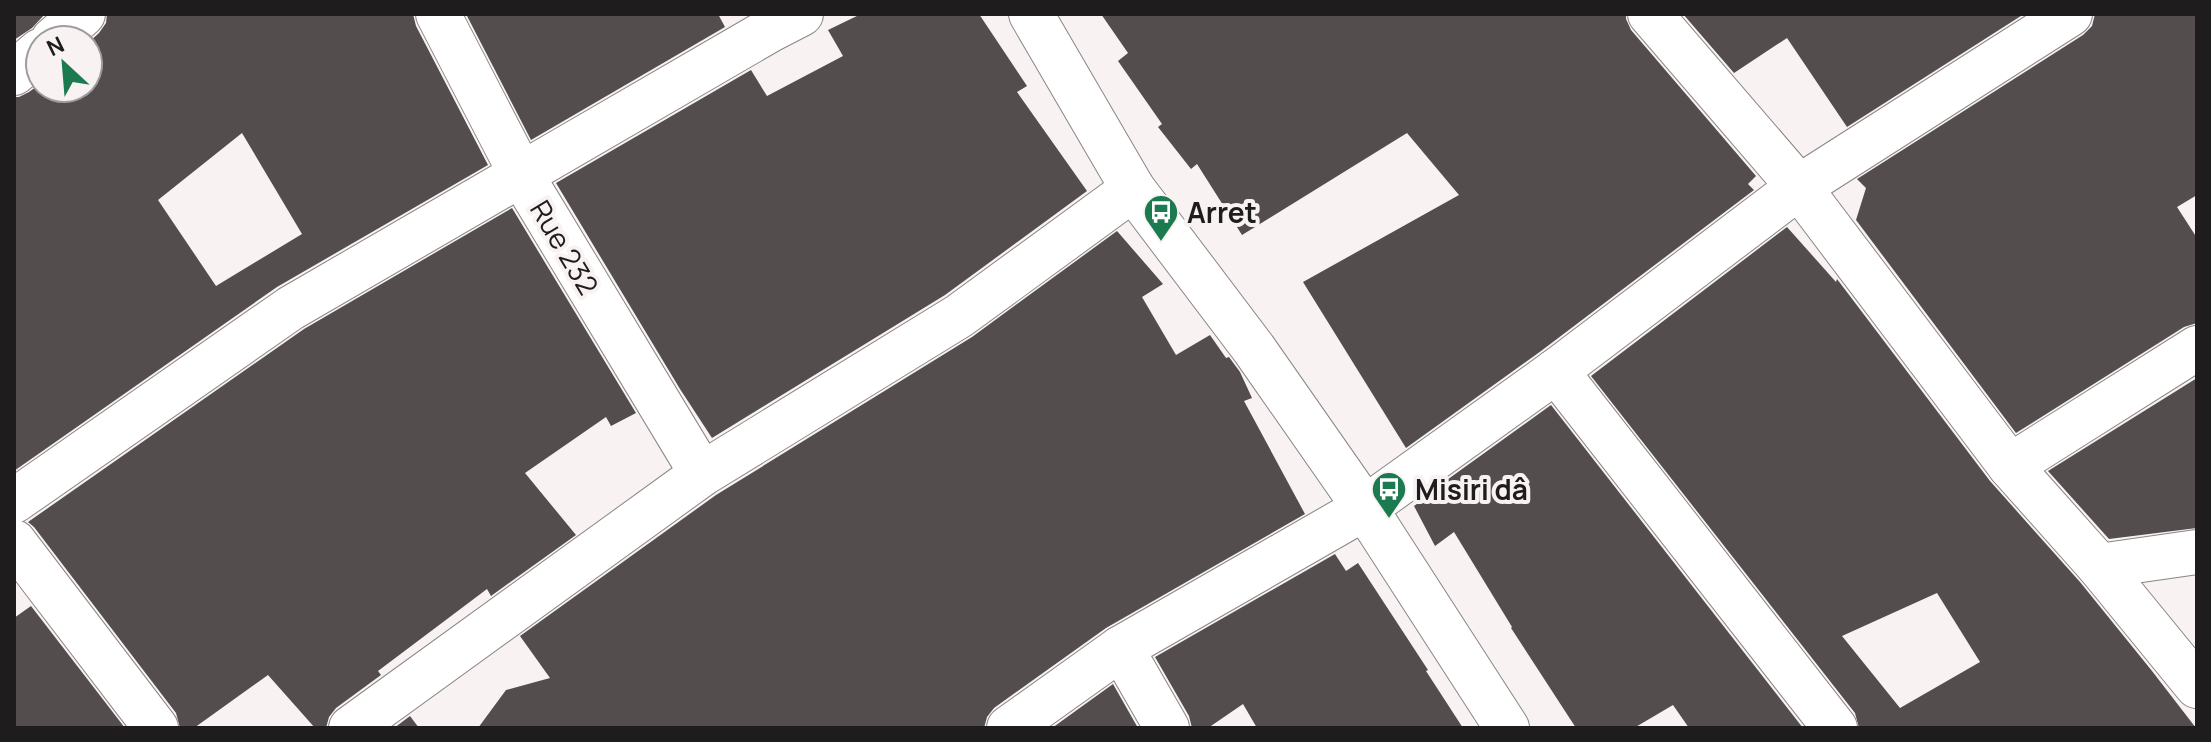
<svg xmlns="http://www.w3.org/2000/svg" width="2211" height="742" font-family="Manrope,sans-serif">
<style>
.building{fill:#534e4d;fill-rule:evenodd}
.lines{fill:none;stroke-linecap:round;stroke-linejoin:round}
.minor-casing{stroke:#8b8584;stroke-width:46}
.minor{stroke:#fff;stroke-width:44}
.labels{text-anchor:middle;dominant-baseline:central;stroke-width:8;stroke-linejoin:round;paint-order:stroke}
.poi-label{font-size:28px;font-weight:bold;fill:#1e1c1c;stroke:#f9f2f2;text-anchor:start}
.street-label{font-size:28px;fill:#1e1c1c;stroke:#f9f2f2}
</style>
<rect width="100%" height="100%" fill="#f9f2f2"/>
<!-- building -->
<g class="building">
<path d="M 14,14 L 45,14 L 32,28 L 14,40 Z"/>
<path d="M 107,14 L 413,14 L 416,26 L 488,165 L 277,287 L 14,471 L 14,97 L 19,97 L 29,92 L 40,84 L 40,88 L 88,88 L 88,43 L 99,33 L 106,23 ZM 242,133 L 302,234 L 216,286 L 158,200 Z"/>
<path d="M 466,14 L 718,14 L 725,27 L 531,140 Z"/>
<path d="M 861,14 L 979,14 L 1027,86 L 1017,92 L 1087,191 L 945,295 L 712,438 L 680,389 L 556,183 L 751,70 L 767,96 L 843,56 L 828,30 Z"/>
<path d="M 1101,14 L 1626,14 L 1626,19 L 1631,30 L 1756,176 L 1748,184 L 1754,190 L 1541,351 L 1406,448 L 1303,282 L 1459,195 L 1407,133 L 1242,235 L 1197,164 L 1191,169 L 1158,127 L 1162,124 L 1118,61 L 1128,53 Z"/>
<path d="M 1683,14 L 2024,14 L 1847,127 L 1787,38 L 1734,73 Z"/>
<path d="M 2095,14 L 2197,14 L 2197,195 L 2177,207 L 2197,238 L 2197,323 L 2184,327 L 2016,433 L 1856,220 L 1866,188 L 1857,179 L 2083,35 L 2092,26 Z"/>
<path d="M 512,208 L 636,413 L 611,426 L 606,417 L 525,473 L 576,535 L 491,596 L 487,589 L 378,671 L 381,675 L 336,708 L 329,717 L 326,728 L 315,728 L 268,675 L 194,728 L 180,728 L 176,713 L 34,527 L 28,522 L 304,329 Z"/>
<path d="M 1787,227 L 1836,282 L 1837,279 L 1990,481 L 2080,582 L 2152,671 L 2196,728 L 1859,728 L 1855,713 L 1591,376 ZM 1937,593 L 1980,662 L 1900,708 L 1842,636 Z"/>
<path d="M 1117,231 L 1163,284 L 1142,297 L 1176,355 L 1210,335 L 1226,358 L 1229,357 L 1240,372 L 1252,398 L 1244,401 L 1305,514 L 1106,628 L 994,708 L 987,717 L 984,728 L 478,728 L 506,690 L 550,678 L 520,636 L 716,495 L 972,337 Z"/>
<path d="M 2197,378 L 2197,528 L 2109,539 L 2048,471 Z"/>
<path d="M 1551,405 L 1803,728 L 1689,728 L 1673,705 L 1634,728 L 1576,728 L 1511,628 L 1512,627 L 1454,532 L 1435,546 L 1414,506 L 1435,491 L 1433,490 Z"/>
<path d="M 1335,554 L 1346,571 L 1358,563 L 1428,670 L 1426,671 L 1463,728 L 1257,728 L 1243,704 L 1208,728 L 1192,728 L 1189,716 L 1155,657 Z"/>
<path d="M 31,606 L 125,728 L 14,728 L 14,618 Z"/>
<path d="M 1113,684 L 1138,728 L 1052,728 Z"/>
<path d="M 410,716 L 419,728 L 394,728 Z"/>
</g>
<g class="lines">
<!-- minor casing -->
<g class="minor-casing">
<g id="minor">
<path d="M 438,14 L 522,176 L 702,474"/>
<path d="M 1031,14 L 1133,189 L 1254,349 L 1365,508 L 1507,728"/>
<path d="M 1650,14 L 1799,187 L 2010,466 L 2099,566 L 2197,686"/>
<path d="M 53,40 L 83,14"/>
<path d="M 14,73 L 40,51"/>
<path d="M 1556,371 L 1835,728"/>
<path d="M 2010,466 L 2197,348"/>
<path d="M 14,501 L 291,308 L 770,30 L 801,14"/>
<path d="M 14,542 L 156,728"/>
<path d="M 2099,566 L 2197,552"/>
<path d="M 1121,648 L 1167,728"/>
<path d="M 351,728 L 702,474 L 959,316 L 1133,189"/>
<path d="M 1009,728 L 1121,648 L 1365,508 L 1556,371 L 1799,187 L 2070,14"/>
</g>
</g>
<!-- minor -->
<use href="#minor" class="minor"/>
</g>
<!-- icons -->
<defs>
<g id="bus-pin" transform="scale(1.8)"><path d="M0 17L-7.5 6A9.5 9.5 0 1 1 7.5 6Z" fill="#1c7a50" stroke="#f9f2f2"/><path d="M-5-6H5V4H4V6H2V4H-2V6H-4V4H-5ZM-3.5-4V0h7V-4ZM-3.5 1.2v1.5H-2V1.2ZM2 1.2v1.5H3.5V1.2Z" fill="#fff"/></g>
</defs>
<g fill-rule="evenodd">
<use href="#bus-pin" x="1161" y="212"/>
<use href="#bus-pin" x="1389" y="489"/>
</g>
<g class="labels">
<!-- poi labels -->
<g class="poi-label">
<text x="1187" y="212">Arret</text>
<text x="1415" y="489">Misiri dâ</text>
</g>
<!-- street labels -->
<g class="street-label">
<text transform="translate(565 247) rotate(59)">Rue 232</text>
</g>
</g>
<!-- border -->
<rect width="2211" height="742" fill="none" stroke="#1e1c1c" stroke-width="32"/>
<!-- north arrow -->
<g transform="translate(64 64) rotate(334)"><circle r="38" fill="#f9f2f2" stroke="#a19c9c" stroke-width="2"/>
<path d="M0-6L14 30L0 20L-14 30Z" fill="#1c7a50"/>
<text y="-12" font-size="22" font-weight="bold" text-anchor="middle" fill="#1e1c1c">N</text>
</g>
</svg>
